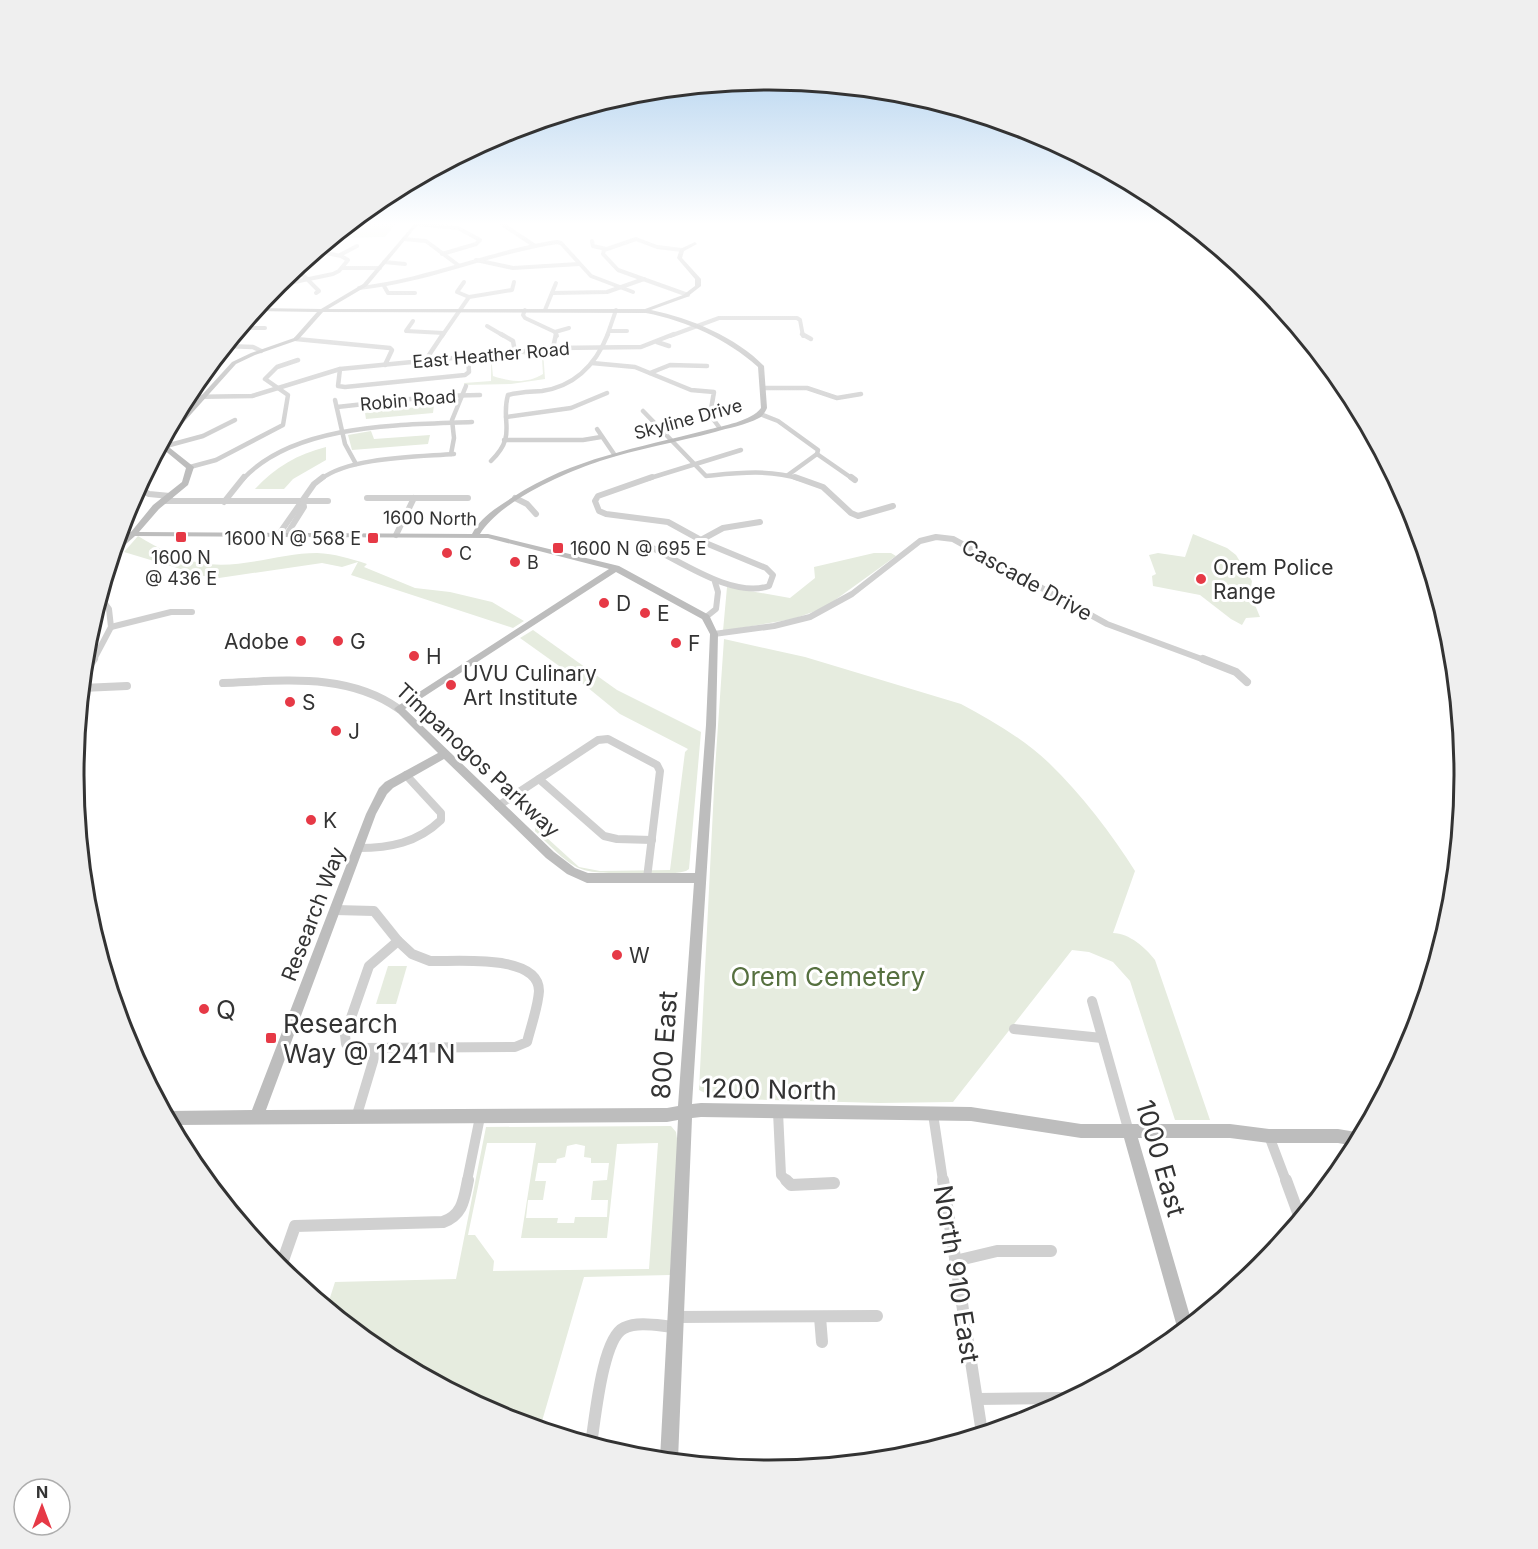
<svg xmlns="http://www.w3.org/2000/svg" width="1538" height="1549" font-family="Inter,sans-serif">
<style>
.green{fill:#e6ecdf;fill-rule:evenodd}
.lines{fill:none;stroke-linecap:round;stroke-linejoin:round}
.stream{stroke:#cfe2ee;stroke-width:1.5}
.street-far5{stroke:#d0d0d0;stroke-width:4}
.street-far4{stroke:#d0d0d0;stroke-width:4.5}
.street-far3{stroke:#d0d0d0;stroke-width:6}
.street-far2{stroke:#d0d0d0;stroke-width:8}
.street-far1{stroke:#d0d0d0;stroke-width:10}
.street{stroke:#d0d0d0;stroke-width:12}
.secondary{fill:#bdbdbd;fill-rule:evenodd}
.poi-dot{fill:#e63946;stroke:#fff;stroke-width:2}
.labels{text-anchor:middle;dominant-baseline:central;stroke-width:6;stroke-linejoin:round;paint-order:stroke}
.far-street-label{font-size:18px;fill:#333;stroke:#fff}
.far-poi-label{font-size:18px;fill:#333;stroke:#fff;text-anchor:start}
.poi-label{font-size:21px;fill:#333;stroke:#fff;text-anchor:start}
.street-label{font-size:21px;fill:#333;stroke:#fff}
.near-park-label{font-size:26px;fill:#56703f;stroke:#fff}
.near-poi-label{font-size:26px;fill:#333;stroke:#fff;text-anchor:start}
.near-street-label{font-size:26px;fill:#333;stroke:#fff}
.rim{fill:none;stroke:#333;stroke-width:3}
</style>
<rect width="100%" height="100%" fill="#fff"/>
<!-- green -->
<g class="green">
<path d="M 352,222 L 397,222 L 385,237 L 332,238 Z"/>
<path d="M 543,350 L 545,379 L 511,384 L 464,385 L 464,383 L 491,381 L 491,355 L 493,376 C 511,382 526,384 543,374 L 542,359 L 522,354 L 522,352 Z"/>
<path d="M 434,405 L 433,413 L 366,419 L 365,413 Z"/>
<path d="M 371,431 L 374,439 L 430,435 L 428,444 L 352,450 L 348,435 Z"/>
<path d="M 326,447 L 326,460 L 293,479 L 284,489 L 255,489 C 275,467 298,454 326,447 Z"/>
<path d="M 1193,534 L 1227,548 L 1236,555 L 1252,581 L 1250,593 L 1260,617 L 1246,618 L 1242,625 L 1231,619 L 1200,595 L 1153,586 L 1152,576 L 1156,574 L 1149,555 L 1158,553 L 1185,557 Z"/>
<path d="M 138,536 C 158,548 178,559 201,563 C 240,570 279,553 317,553 C 335,554 349,558 367,564 L 364,567 L 415,588 L 450,592 L 492,602 L 524,621 L 513,628 L 351,575 L 358,562 L 342,567 L 322,563 L 219,578 L 204,576 L 124,552 Z"/>
<path d="M 874,553 L 891,553 L 896,556 L 824,608 L 793,619 L 723,631 L 727,587 L 790,598 L 815,578 L 814,567 Z"/>
<path d="M 533,630 L 617,690 L 701,732 L 689,869 L 686,871 C 673,875 654,873 640,873 C 578,873 580,876 535,831 L 535,827 L 579,867 L 600,871 L 670,870 L 685,752 L 688,749 L 620,714 L 576,678 L 520,638 Z"/>
<path d="M 724,639 L 805,657 L 961,704 C 991,720 1024,739 1049,763 C 1081,794 1112,834 1135,871 L 1113,933 C 1129,933 1146,948 1155,960 L 1210,1120 L 1175,1120 L 1130,981 L 1113,962 L 1089,952 L 1072,950 L 953,1102 L 879,1103 L 704,1098 L 705,1093 L 699,1090 L 715,769 Z"/>
<path d="M 388,966 L 407,966 L 396,1004 L 376,1004 Z"/>
<path d="M 671,1126 L 676,1132 L 678,1145 L 670,1275 L 584,1277 L 540,1428 L 503,1417 L 382,1353 L 327,1307 L 335,1282 L 456,1279 L 486,1127 ZM 487,1143 L 536,1143 L 521,1238 L 607,1238 L 617,1144 L 658,1143 L 649,1269 L 493,1271 L 494,1261 L 475,1235 L 468,1235 ZM 576,1144 L 585,1146 L 584,1157 L 591,1158 L 591,1163 L 609,1163 L 607,1180 L 593,1181 L 591,1200 L 608,1200 L 607,1217 L 575,1217 L 574,1223 L 557,1223 L 558,1218 L 526,1218 L 528,1200 L 543,1200 L 546,1181 L 535,1181 L 538,1163 L 556,1163 L 557,1159 L 565,1157 L 567,1146 Z"/>
</g>
<g class="lines">
<!-- stream -->
<path class="stream" d="M 734,223 L 737,222"/>
<!-- street-far5 -->
<g class="street-far5">
<path d="M 499,222 L 535,246"/>
<path d="M 417,224 L 458,228 L 480,240 L 476,244 L 442,254"/>
<path d="M 404,239 L 426,241 L 458,265"/>
<path d="M 592,241 L 593,246 L 606,249"/>
<path d="M 682,250 L 657,247 L 636,239 L 604,250 L 603,254 L 618,270 L 688,295"/>
<path d="M 340,255 L 357,246"/>
<path d="M 476,260 L 513,268 L 579,264"/>
<path d="M 384,262 L 405,264"/>
<path d="M 296,268 L 319,291 L 316,293"/>
<path d="M 342,268 L 380,268"/>
<path d="M 464,282 L 457,292 L 469,297"/>
<path d="M 275,286 L 333,274 L 339,271 L 348,260 L 341,256 L 316,251"/>
<path d="M 384,286 L 388,293 L 415,293"/>
<path d="M 359,288 C 427,281 490,252 557,242 L 561,243 L 591,276 L 633,292"/>
<path d="M 552,293 L 607,292 L 644,279"/>
<path d="M 525,310 L 523,315 L 525,318 L 555,332 L 557,336"/>
<path d="M 545,310 L 556,283"/>
<path d="M 413,321 L 406,331 L 444,333"/>
<path d="M 487,326 L 504,336"/>
<path d="M 240,328 L 265,328"/>
<path d="M 610,331 L 627,331"/>
<path d="M 555,332 L 569,328"/>
<path d="M 442,336 L 469,297 L 512,290 L 514,282"/>
<path d="M 607,336 L 616,310"/>
<path d="M 670,336 L 719,318 L 797,318 L 800,320 L 803,336"/>
</g>
<!-- street-far4 -->
<g class="street-far4">
<path d="M 501,334 L 513,341 L 515,352"/>
<path d="M 802,334 L 811,339"/>
<path d="M 296,339 L 390,348 L 392,350 L 385,365"/>
<path d="M 657,342 L 669,346"/>
<path d="M 225,346 L 253,347 L 261,351"/>
<path d="M 553,348 L 556,334"/>
<path d="M 429,360 L 429,355 L 443,334"/>
<path d="M 592,363 L 635,367 L 691,390 L 714,392 L 710,415 L 719,427"/>
<path d="M 340,369 L 338,386 L 345,387 L 465,375 L 469,372 L 468,356"/>
<path d="M 650,373 L 670,365 L 707,366"/>
<path d="M 764,388 L 807,388 L 837,398 L 861,394"/>
<path d="M 186,397 L 252,396 L 340,369 L 556,348 L 641,347 L 674,334"/>
<path d="M 335,400 L 345,444 L 356,464"/>
<path d="M 337,407 L 438,396 L 480,395"/>
<path d="M 643,411 L 706,476 C 737,473 769,469 800,479"/>
<path d="M 760,414 L 778,421 L 818,450 L 817,454 L 788,475"/>
<path d="M 506,417 L 571,408 L 607,393"/>
<path d="M 175,418 L 184,418"/>
<path d="M 597,429 L 614,454"/>
<path d="M 504,440 L 583,440 L 601,437"/>
<path d="M 166,446 L 203,436 L 235,420"/>
<path d="M 451,454 L 454,438 L 452,420 L 466,386"/>
<path d="M 817,454 L 853,479"/>
<path d="M 491,461 C 518,435 500,422 508,395 C 519,392 530,392 542,391 C 575,386 596,364 608,334"/>
<path d="M 190,467 L 216,460 L 283,425 L 288,395 L 265,379 L 277,367 L 298,360"/>
<path d="M 243,479 C 295,423 401,425 472,422"/>
<path d="M 321,479 C 350,457 417,457 454,454"/>
<path d="M 647,479 L 741,450"/>
</g>
<!-- street-far3 -->
<g class="street-far3">
<path d="M 795,477 L 823,487 L 851,513 L 858,516 L 893,506"/>
<path d="M 851,477 L 855,480"/>
<path d="M 137,488 L 149,494 L 170,496"/>
<path d="M 367,498 L 468,498"/>
<path d="M 515,498 L 527,504 L 536,514"/>
<path d="M 163,501 L 328,501"/>
<path d="M 224,502 L 244,477"/>
<path d="M 279,534 L 314,484 L 323,477"/>
<path d="M 287,534 L 304,507 L 303,501"/>
<path d="M 396,535 L 414,498"/>
<path d="M 701,540 L 723,528 L 760,522"/>
<path d="M 644,544 C 678,559 732,599 769,586 L 773,575 L 766,568 L 708,544 L 668,522 L 606,514 L 599,511 L 595,501 L 598,496 L 652,477"/>
<path d="M 100,597 L 109,609 L 111,627"/>
<path d="M 706,617 L 716,609 L 718,592 L 715,582"/>
<path d="M 111,627 L 171,612 L 192,612"/>
<path d="M 714,634 L 774,626 L 810,617 L 852,594 L 920,541 L 936,537 L 953,539 L 1107,624 L 1207,661"/>
<path d="M 93,661 L 111,627"/>
</g>
<!-- street-far2 -->
<g class="street-far2">
<path d="M 1203,659 L 1236,672 L 1247,682"/>
<path d="M 83,674 L 94,659"/>
<path d="M 223,683 C 283,681 347,672 399,709"/>
<path d="M 82,688 L 127,686"/>
<path d="M 539,779 L 604,836 L 617,839 L 652,840"/>
<path d="M 498,806 L 598,740 L 608,739 L 657,765 L 660,771 L 647,878"/>
<path d="M 358,848 C 390,848 417,843 441,820 L 441,813 L 406,775"/>
</g>
<!-- street-far1 -->
<g class="street-far1">
<path d="M 335,910 L 374,911 L 398,941"/>
<path d="M 398,941 L 412,954 L 430,961 C 455,962 539,953 539,991 C 538,1007 531,1026 527,1042 L 515,1047 L 356,1048 L 346,1044 L 345,1035 L 369,966 Z"/>
<path d="M 1092,1001 L 1129,1132"/>
<path d="M 1014,1029 L 1102,1038"/>
<path d="M 778,1112 L 781,1175 L 787,1181"/>
<path d="M 933,1114 L 943,1181"/>
<path d="M 356,1118 L 377,1048"/>
<path d="M 1269,1136 L 1286,1181"/>
<path d="M 467,1181 L 480,1117"/>
</g>
<!-- street -->
<g class="street">
<path d="M 786,1180 L 791,1185 L 834,1183"/>
<path d="M 943,1180 L 982,1433"/>
<path d="M 1286,1180 L 1300,1218"/>
<path d="M 955,1261 L 997,1251 L 1051,1251"/>
<path d="M 280,1269 L 295,1226 L 443,1222 C 463,1215 464,1199 468,1180"/>
<path d="M 676,1317 L 877,1316"/>
<path d="M 820,1317 L 822,1342"/>
<path d="M 977,1399 L 1070,1398"/>
<path d="M 591,1444 C 595,1421 602,1338 624,1328 C 639,1321 659,1326 675,1327"/>
</g>
<!-- secondary -->
<path class="secondary" d="M 416,222 L 420,222 L 367,286 L 328,309 L 645,309 L 683,295 L 695,286 L 695,279 L 677,258 L 680,249 L 695,242 L 697,244 L 684,251 L 682,258 L 701,279 L 701,286 L 687,297 L 651,310 C 690,318 736,337 764,366 L 767,408 C 765,412 763,416 759,418 C 746,425 728,428 715,432 C 677,442 637,449 600,461 C 564,473 500,501 480,534 L 488,534 L 619,566 L 709,615 L 718,634 L 716,725 L 692,1104 L 701,1103 L 971,1107 L 1081,1124 L 1230,1124 L 1269,1129 L 1338,1129 L 1362,1133 L 1355,1146 L 1338,1143 L 1269,1143 L 1230,1138 L 1138,1138 L 1192,1323 L 1179,1334 L 1124,1138 L 1081,1138 L 971,1121 L 701,1117 L 692,1118 L 678,1460 L 660,1459 L 678,1120 L 667,1122 L 172,1125 L 165,1112 L 168,1111 L 252,1110 L 366,814 L 379,788 L 385,782 L 438,753 L 394,709 L 396,707 L 609,569 L 488,538 L 135,536 L 117,552 L 113,552 L 115,545 L 125,536 L 118,536 L 119,532 L 131,532 L 153,505 L 182,482 L 186,468 L 163,449 L 163,441 L 170,430 L 232,362 L 251,353 L 294,338 L 317,312 L 254,311 L 256,308 L 321,309 L 363,284 ZM 323,312 L 646,313 C 687,321 727,339 758,367 L 761,408 C 752,421 722,426 707,430 C 638,448 573,458 513,497 C 497,507 481,517 472,534 L 139,532 L 159,509 L 188,485 L 194,467 L 170,448 L 169,440 L 175,432 L 236,364 L 255,355 L 298,340 ZM 616,572 L 702,619 L 710,634 L 706,725 L 695,873 L 588,873 L 575,868 L 554,852 L 405,709 ZM 444,759 L 546,858 L 567,874 L 587,883 L 694,883 L 678,1106 L 667,1108 L 266,1110 L 376,814 L 387,794 L 393,788 Z"/>
</g>
<!-- sky -->
<linearGradient id="sky" x2="0" y2="1"><stop stop-color="#9ec6ea"/><stop offset="0.51" stop-color="#fff"/><stop offset="1" stop-color="#fff" stop-opacity="0"/></linearGradient>
<rect width="1538" height="438" fill="url(#sky)"/>
<!-- markers -->
<g class="poi-dot">
<rect x="175" y="531" width="12" height="12" rx="3"/>
<rect x="367" y="532" width="12" height="12" rx="3"/>
<rect x="552" y="542" width="12" height="12" rx="3"/>
<circle cx="447" cy="553" r="6"/>
<circle cx="515" cy="562" r="6"/>
<circle cx="1201" cy="579" r="6"/>
<circle cx="604" cy="603" r="6"/>
<circle cx="645" cy="613" r="6"/>
<circle cx="301" cy="641" r="6"/>
<circle cx="338" cy="641" r="6"/>
<circle cx="676" cy="643" r="6"/>
<circle cx="414" cy="656" r="6"/>
<circle cx="451" cy="685" r="6"/>
<circle cx="290" cy="702" r="6"/>
<circle cx="336" cy="731" r="6"/>
<circle cx="311" cy="820" r="6"/>
<circle cx="617" cy="955" r="6"/>
<circle cx="204" cy="1009" r="6"/>
<rect x="265" y="1032" width="12" height="12" rx="3"/>
</g>
<g class="labels">
<!-- far-street labels -->
<g class="far-street-label">
<text transform="translate(491 355) rotate(-5)">East Heather Road</text>
<text transform="translate(408 400) rotate(-5)">Robin Road</text>
<text transform="translate(688 419) rotate(-15)">Skyline Drive</text>
<text transform="translate(430 518) rotate(1)">1600 North</text>
</g>
<!-- far-poi labels -->
<g class="far-poi-label">
<text x="361" y="538" text-anchor="end">1600 N @ 568 E</text>
<text x="570" y="548">1600 N @ 695 E</text>
<text x="459" y="553">C</text>
<text x="181" y="557" text-anchor="middle">1600 N<tspan x="181" dy="21">@ 436 E</tspan></text>
<text x="527" y="562">B</text>
</g>
<!-- poi labels -->
<g class="poi-label">
<text x="1213" y="567">Orem Police<tspan x="1213" dy="24">Range</tspan></text>
<text x="616" y="603">D</text>
<text x="657" y="613">E</text>
<text x="289" y="641" text-anchor="end">Adobe</text>
<text x="350" y="641">G</text>
<text x="688" y="643">F</text>
<text x="426" y="656">H</text>
<text x="463" y="673">UVU Culinary<tspan x="463" dy="24">Art Institute</tspan></text>
<text x="302" y="702">S</text>
<text x="348" y="731">J</text>
<text x="323" y="820">K</text>
<text x="629" y="955">W</text>
</g>
<!-- street labels -->
<g class="street-label">
<text transform="translate(1027 580) rotate(29)">Cascade Drive</text>
<text transform="translate(478 760) rotate(43)">Timpanogos Parkway</text>
<text transform="translate(313 914) rotate(-69)">Research Way</text>
</g>
<!-- near-park labels -->
<g class="near-park-label">
<text x="828" y="976">Orem Cemetery</text>
</g>
<!-- near-poi labels -->
<g class="near-poi-label">
<text x="216" y="1009">Q</text>
<text x="283" y="1023">Research<tspan x="283" dy="30">Way @ 1241 N</tspan></text>
</g>
<!-- near-street labels -->
<g class="near-street-label">
<text transform="translate(664 1045) rotate(-86)">800 East</text>
<text transform="translate(769 1089) rotate(1)">1200 North</text>
<text transform="translate(1161 1158) rotate(74)">1000 East</text>
<text transform="translate(957 1274) rotate(81)">North 910 East</text>
</g>
</g>
<!-- crop -->
<path d="M0 0H1538V1549H0ZM84 775a685 685 0 1 1 1370 0a685 685 0 1 1-1370 0Z" fill="#efefef" fill-rule="evenodd"/>
<path class="rim" d="M84 775a685 685 0 1 1 1370 0a685 685 0 1 1-1370 0Z"/>
<!-- north arrow -->
<g transform="translate(42 1507)"><circle r="28" fill="#ffffff" stroke="#adadad" stroke-width="1.5"/>
<path d="M0-4.5L10 22L0 15L-10 22Z" fill="#e63946"/>
<text y="-9" font-size="16" font-weight="bold" text-anchor="middle" fill="#333333">N</text>
</g>
</svg>
